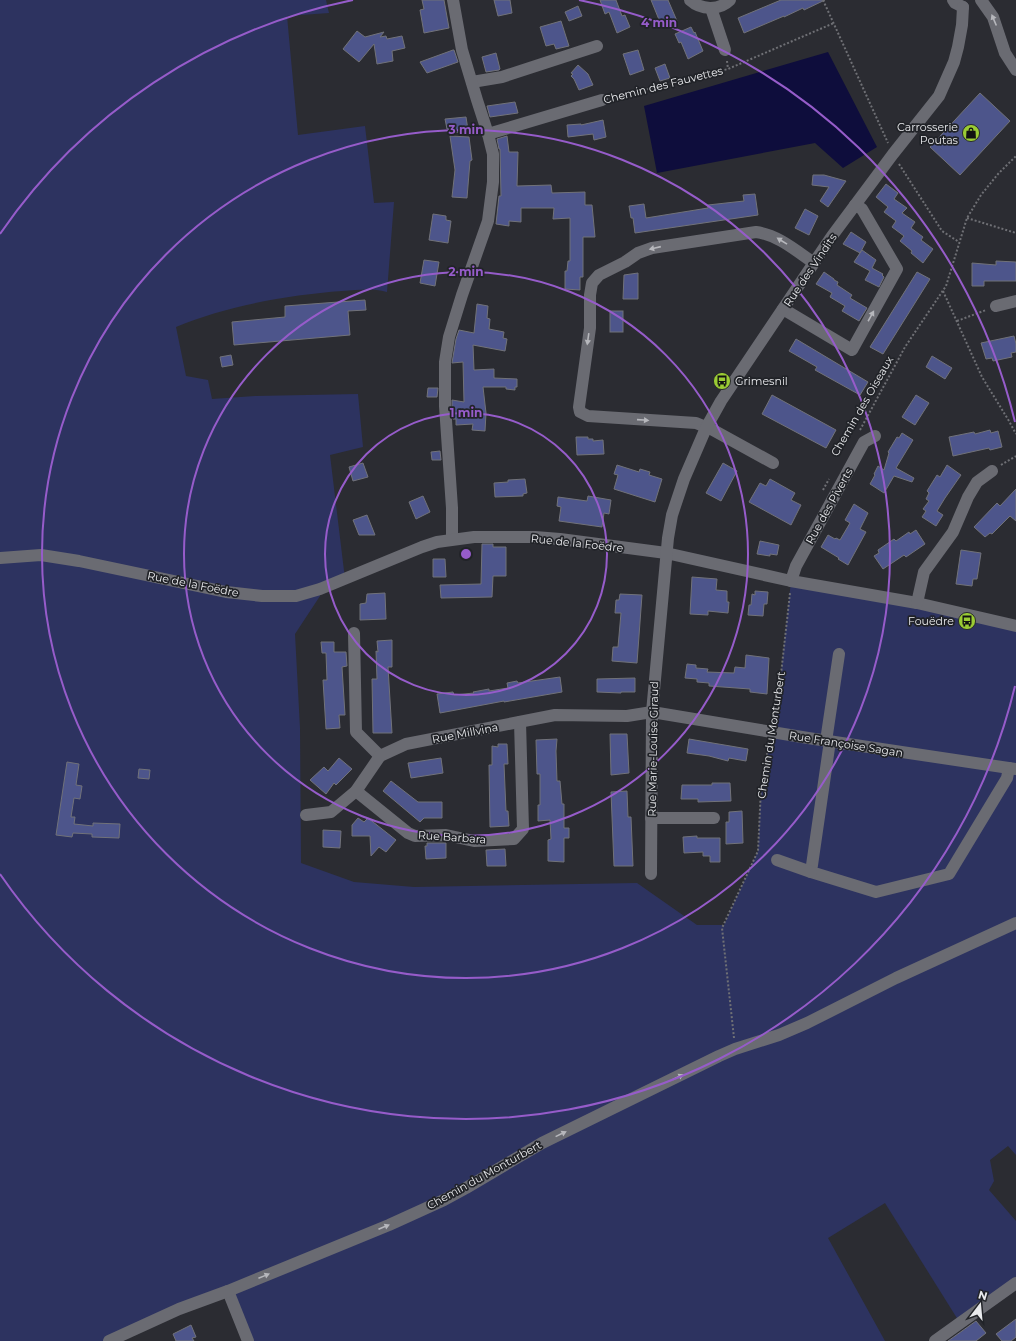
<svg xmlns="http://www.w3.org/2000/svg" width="1016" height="1341" font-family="Montserrat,sans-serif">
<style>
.green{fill:#2d3360}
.water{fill:#0e0d3c}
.building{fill:#4d558b;stroke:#717279}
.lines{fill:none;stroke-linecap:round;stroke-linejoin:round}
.path{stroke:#6f7075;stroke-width:2;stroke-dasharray:2 2;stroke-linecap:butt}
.minor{stroke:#6a6b72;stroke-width:12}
.oneway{fill:#b6b7bc}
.ring{fill:none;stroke:#965cca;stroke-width:2}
.labels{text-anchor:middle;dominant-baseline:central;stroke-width:3.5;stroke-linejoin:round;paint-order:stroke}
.street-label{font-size:11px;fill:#e9eaed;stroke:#212328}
.poi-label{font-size:11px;fill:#e9eaed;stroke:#212328;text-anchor:end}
.centre{fill:#965cca;stroke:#212328;stroke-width:2}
.ring-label{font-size:12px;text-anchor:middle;font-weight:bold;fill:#965cca;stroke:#212328;stroke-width:3.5;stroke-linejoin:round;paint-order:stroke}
</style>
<rect width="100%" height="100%" fill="#2b2c32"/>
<!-- green -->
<path class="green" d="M 0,0 L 326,0 L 329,13 L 287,16 L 298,135 L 365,126 L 374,203 L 394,202 L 387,292 C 371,288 359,290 342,291 C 288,295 226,306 176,327 L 186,376 L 208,380 L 212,399 L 255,396 L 358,394 L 363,447 L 330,455 L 345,579 L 320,589 L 320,596 L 295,634 L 300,728 L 301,863 L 354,882 L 414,887 L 637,883 L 697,925 L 724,925 L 758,851 L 761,788 L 778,701 L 791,581 L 1016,626 L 1016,1155 L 1008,1146 L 990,1160 L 994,1181 L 989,1190 L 1016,1221 L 1016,1283 L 960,1323 L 885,1203 L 828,1238 L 885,1341 L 248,1341 L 228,1291 L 109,1341 L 0,1341 Z"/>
<!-- water -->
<path class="water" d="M 828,52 L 877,147 L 843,168 L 815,143 L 657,173 L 644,106 Z"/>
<!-- building -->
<g class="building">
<path d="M 422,0 L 444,0 L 449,28 L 424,33 L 420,10 L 424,9 Z"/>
<path d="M 494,0 L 510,0 L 512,13 L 498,16 Z"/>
<path d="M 600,0 L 616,0 L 622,16 L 625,15 L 630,27 L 617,33 L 609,12 L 605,14 Z"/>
<path d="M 651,0 L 668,0 L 677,21 L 662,27 Z"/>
<path d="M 781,0 L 825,0 L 804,10 L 803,8 L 784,17 L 784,16 L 744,33 L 738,18 Z"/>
<path d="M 578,6 L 582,16 L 569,21 L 565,12 Z"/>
<path d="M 561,21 L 569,46 L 556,49 L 554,44 L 546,46 L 540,27 Z"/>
<path d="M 691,27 L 694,33 L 695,32 L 703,51 L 688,59 L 681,42 L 679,43 L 675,34 Z"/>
<path d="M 357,31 L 365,37 L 384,32 L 380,37 L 386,36 L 387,39 L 402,36 L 405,48 L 392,51 L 393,61 L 377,64 L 374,44 L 359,62 L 343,49 Z"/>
<path d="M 453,50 L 454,50 L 458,62 L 427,73 L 420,62 Z"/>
<path d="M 638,50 L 644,70 L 630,75 L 623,54 Z"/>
<path d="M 496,53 L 500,69 L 499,70 L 486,72 L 482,57 Z"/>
<path d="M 665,64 L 670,78 L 660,81 L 655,68 Z"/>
<path d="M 578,65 L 588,74 L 593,85 L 579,90 L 574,79 L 571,76 L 573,74 L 571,73 Z"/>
<path d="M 980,93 L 1010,121 L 960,175 L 930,147 Z"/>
<path d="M 515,102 L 518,113 L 490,117 L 487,106 Z"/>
<path d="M 466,117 L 468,130 L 449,134 L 449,129 L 447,129 L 445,119 Z"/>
<path d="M 603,120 L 606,137 L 594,140 L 593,134 L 568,137 L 567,125 L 581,124 L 581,125 Z"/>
<path d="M 450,136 L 469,137 L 472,160 L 470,161 L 467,198 L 452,197 L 455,170 Z"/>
<path d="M 507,136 L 509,152 L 518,152 L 517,186 L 551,185 L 552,193 L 585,192 L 585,205 L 592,205 L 595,237 L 583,237 L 583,277 L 580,277 L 580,290 L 565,289 L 565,271 L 567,271 L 568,261 L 570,261 L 570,218 L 553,219 L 554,208 L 521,208 L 521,222 L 509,221 L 509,226 L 496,224 L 499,196 L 501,196 L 500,149 L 499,149 L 497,139 Z"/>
<path d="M 813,175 L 824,175 L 846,181 L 828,207 L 820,201 L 829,187 L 812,185 Z"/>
<path d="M 886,184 L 898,193 L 894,199 L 907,208 L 902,213 L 915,222 L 911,228 L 923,237 L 921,240 L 933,249 L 923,263 L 911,253 L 912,251 L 900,241 L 904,236 L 892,227 L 896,221 L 884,212 L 888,207 L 876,197 Z"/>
<path d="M 755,194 L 758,215 L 635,233 L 633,218 L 631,218 L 629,206 L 644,204 L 646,218 L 708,208 L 708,205 L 744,201 L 743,195 Z"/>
<path d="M 805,209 L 818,216 L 809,235 L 795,228 Z"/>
<path d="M 433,214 L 446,216 L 446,220 L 451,221 L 448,243 L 429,240 Z"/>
<path d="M 851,232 L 866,242 L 860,253 L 843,244 Z"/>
<path d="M 862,250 L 876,260 L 872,268 L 883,274 L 882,275 L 884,277 L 879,287 L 865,280 L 870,271 L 854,262 Z"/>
<path d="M 424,260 L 439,262 L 435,286 L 420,283 Z"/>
<path d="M 996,261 L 1016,262 L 1016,281 L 984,281 L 984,286 L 972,286 L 972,263 L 996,265 Z"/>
<path d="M 824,272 L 834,279 L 834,280 L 838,282 L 837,285 L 852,295 L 850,298 L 867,308 L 859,321 L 842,311 L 845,306 L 830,297 L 832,293 L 816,284 Z"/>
<path d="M 917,272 L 930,279 L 883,354 L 870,347 Z"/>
<path d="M 638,273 L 638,299 L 623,299 L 624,275 Z"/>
<path d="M 365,300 L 366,310 L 348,311 L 350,335 L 234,345 L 232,322 L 285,317 L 285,306 Z"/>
<path d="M 477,304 L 488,306 L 487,318 L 490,319 L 489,329 L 504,332 L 503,338 L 507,339 L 505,351 L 473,345 L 474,370 L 494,369 L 494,378 L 517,379 L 517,387 L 515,387 L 515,390 L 506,389 L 506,387 L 483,387 L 486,413 L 485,431 L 472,430 L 473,424 L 456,425 L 456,419 L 453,419 L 452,406 L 452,400 L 464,402 L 463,362 L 452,363 L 456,339 L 459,330 L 474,333 Z"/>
<rect x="610" y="311" width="13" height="21"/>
<path d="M 1014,336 L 1016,344 L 1016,352 L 1011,353 L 1012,357 L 993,361 L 992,358 L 986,359 L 981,343 Z"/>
<path d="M 796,339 L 868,382 L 860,395 L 815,370 L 817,367 L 789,351 Z"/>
<path d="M 231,355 L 233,365 L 222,367 L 220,357 Z"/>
<path d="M 932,356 L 952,368 L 945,379 L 926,367 Z"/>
<path d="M 428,388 L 438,388 L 437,397 L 427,397 Z"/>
<path d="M 772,395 L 836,430 L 826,448 L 762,414 Z"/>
<path d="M 916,395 L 929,403 L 915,425 L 902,417 Z"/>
<path d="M 990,430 L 991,433 L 998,431 L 1002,447 L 990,450 L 989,448 L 953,456 L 949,437 L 974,432 L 975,434 Z"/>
<path d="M 902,433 L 913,440 L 896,468 L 914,478 L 912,482 L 894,476 L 884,493 L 870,484 L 875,475 L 874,474 L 878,466 L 884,470 L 889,453 L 888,452 L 897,437 L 899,438 Z"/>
<path d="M 576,437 L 588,437 L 588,439 L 593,439 L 593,441 L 603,440 L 604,454 L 577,455 Z"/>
<path d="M 440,451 L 441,460 L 432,460 L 431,452 Z"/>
<path d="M 363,463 L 368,477 L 353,481 L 349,467 Z"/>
<path d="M 723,463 L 737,471 L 721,501 L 706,493 Z"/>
<path d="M 617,465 L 639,472 L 640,469 L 650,472 L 649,475 L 662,479 L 655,502 L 614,489 L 618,475 L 614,474 Z"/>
<path d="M 947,465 L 961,475 L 945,498 L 937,511 L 943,515 L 936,526 L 922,517 L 926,511 L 923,509 L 929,501 L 926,499 L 929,493 L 927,491 L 937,475 L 940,477 Z"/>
<path d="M 525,479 L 527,493 L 523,494 L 523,496 L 495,497 L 494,483 L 508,482 L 508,480 Z"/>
<path d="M 770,479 L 795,493 L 791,500 L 801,505 L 791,525 L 749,502 L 760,483 L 766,486 Z"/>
<path d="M 1016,489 L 1016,521 L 1010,516 L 992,534 L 990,533 L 985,537 L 974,527 L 997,503 L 1000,506 Z"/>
<path d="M 423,496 L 430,512 L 416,519 L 409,502 Z"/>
<path d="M 588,496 L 611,500 L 609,514 L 604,513 L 602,527 L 559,521 L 561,507 L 557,506 L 558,497 L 587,501 Z"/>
<path d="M 854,504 L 868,513 L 860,529 L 866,532 L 848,565 L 838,559 L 839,558 L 821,547 L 828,535 L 835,539 L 836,538 L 840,540 L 850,523 L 845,520 Z"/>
<path d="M 367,515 L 375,535 L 359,535 L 353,520 Z"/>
<path d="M 916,530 L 925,544 L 906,557 L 904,555 L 883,569 L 874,556 L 879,553 L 878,550 L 894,539 L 896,541 L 909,532 L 910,534 Z"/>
<path d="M 760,541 L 779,545 L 777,555 L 770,554 L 770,556 L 757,554 Z"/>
<path d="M 482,544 L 493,544 L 493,547 L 506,547 L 506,576 L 493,576 L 492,597 L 441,598 L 440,585 L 481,584 Z"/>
<path d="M 961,550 L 981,553 L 977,579 L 973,579 L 972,586 L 956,584 Z"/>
<path d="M 433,559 L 445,559 L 446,577 L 433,577 Z"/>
<path d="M 692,577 L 717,579 L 716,590 L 727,591 L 727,602 L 729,602 L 728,613 L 708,611 L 708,615 L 690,614 Z"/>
<path d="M 755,591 L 768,592 L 767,604 L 764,604 L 763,616 L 748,615 L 749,605 L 751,605 L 752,594 L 755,595 Z"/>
<path d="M 385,593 L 386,619 L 360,620 L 360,604 L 366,603 L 367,594 Z"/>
<path d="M 620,594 L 642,595 L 637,663 L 612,661 L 613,647 L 618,647 L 621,613 L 615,613 L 616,600 L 619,600 Z"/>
<path d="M 392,640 L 392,667 L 388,667 L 392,733 L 373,733 L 372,679 L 377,679 L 376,651 L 378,652 L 377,641 Z"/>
<path d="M 321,642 L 334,642 L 334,652 L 346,652 L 347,666 L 342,667 L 345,715 L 339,715 L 340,728 L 326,729 L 323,680 L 327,680 L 326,653 L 322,653 Z"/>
<path d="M 746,655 L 769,658 L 767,694 L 750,692 L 750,689 L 709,686 L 709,683 L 697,682 L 697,679 L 685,678 L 687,664 L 696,665 L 696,668 L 708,669 L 707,672 L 734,673 L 735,667 L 745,668 Z"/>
<path d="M 560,677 L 562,692 L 504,702 L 504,701 L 440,713 L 437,694 L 453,692 L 454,695 L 474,693 L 473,692 L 489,689 L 489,691 L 508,688 L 507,683 L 517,681 L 518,683 Z"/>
<path d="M 635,678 L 635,692 L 621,692 L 621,693 L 597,692 L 597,679 Z"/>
<path d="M 610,734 L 627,734 L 629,773 L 611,775 Z"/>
<path d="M 557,739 L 556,751 L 557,781 L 560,781 L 562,804 L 564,804 L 564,828 L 569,828 L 569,838 L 564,838 L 564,862 L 548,861 L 548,840 L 551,839 L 550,820 L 538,821 L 538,805 L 540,805 L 540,774 L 537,774 L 536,740 Z"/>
<path d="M 689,739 L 748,749 L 746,761 L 729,758 L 728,761 L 709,756 L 687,753 Z"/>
<path d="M 498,744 L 507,744 L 508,764 L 504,764 L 506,811 L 508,811 L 509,826 L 490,827 L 489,765 L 492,765 L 492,746 L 498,747 Z"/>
<path d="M 339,758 L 352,769 L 336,785 L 334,783 L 326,794 L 310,780 L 324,767 L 328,771 Z"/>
<path d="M 441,758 L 443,773 L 411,778 L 408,763 Z"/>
<path d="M 67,762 L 79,764 L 76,785 L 82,786 L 80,799 L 74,798 L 71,817 L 75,817 L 74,824 L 93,826 L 93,823 L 120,824 L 119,838 L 92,837 L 92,834 L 73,833 L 72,837 L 56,835 Z"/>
<path d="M 139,769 L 150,770 L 149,779 L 138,778 Z"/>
<path d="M 391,781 L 418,802 L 442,802 L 442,818 L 424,818 L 420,822 L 383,791 Z"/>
<path d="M 712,783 L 730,783 L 731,801 L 698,802 L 698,799 L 681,799 L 682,785 L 712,785 Z"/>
<path d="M 627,791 L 628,817 L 631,817 L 633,866 L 614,866 L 611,792 Z"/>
<path d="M 742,811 L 743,843 L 726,844 L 726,822 L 729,822 L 729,812 Z"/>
<path d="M 358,818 L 364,822 L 368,818 L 396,840 L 386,852 L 379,847 L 371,856 L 370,836 L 352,836 L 352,825 Z"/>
<path d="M 323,830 L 341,831 L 340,848 L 323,847 Z"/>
<path d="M 697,836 L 697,838 L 720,838 L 720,862 L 710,862 L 710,856 L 703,856 L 703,852 L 684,853 L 683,837 Z"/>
<path d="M 427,843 L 446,843 L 446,858 L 426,859 L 425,846 L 427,846 Z"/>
<path d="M 505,849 L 506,866 L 487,866 L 486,850 Z"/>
<path d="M 1016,1319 L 1016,1337 L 1011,1341 L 1002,1341 L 996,1334 Z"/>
<path d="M 976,1321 L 986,1333 L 976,1341 L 948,1341 Z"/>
<path d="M 191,1325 L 196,1337 L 192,1338 L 194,1341 L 176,1341 L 173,1334 Z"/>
</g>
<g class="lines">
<!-- path -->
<g class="path">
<path d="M 823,0 L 888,143"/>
<path d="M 727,61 L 728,69"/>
<path d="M 612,98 L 728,69 L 834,23"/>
<path d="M 899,164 L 942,231 L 959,242"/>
<path d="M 967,218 L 1016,233"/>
<path d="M 943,291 L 982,377 L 1009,421 L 1016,434"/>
<path d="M 957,321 L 986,310"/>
<path d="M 860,430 L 905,347 L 946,286 L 967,218 L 981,195 L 998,174 L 1016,156"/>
<path d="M 1001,465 L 1016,456"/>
<path d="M 823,490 L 829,479"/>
<path d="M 774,722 L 778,701 L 790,593"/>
<path d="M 734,1038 L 722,928 L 758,851 L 761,788 L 769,744"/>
</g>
<!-- minor -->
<g class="minor">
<path d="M 690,0 C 701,10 719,11 730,0"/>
<path d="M 953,0 L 955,3 L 963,7"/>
<path d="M 981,0 L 993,17 L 1005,53 L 1016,70"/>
<path d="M 711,8 L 725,50"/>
<path d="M 472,82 L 502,77 L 597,46"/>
<path d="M 488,134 L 602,100"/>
<path d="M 996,306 L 1016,301"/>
<path d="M 783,309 L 852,350 L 897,269 L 862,209 L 855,205"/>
<path d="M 773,463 L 713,430 L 696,423 L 588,416 L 580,412 L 579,407 L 590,328 L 590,295 L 592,283 L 599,275 L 625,262 L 638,253 L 652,248 L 756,232 C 778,235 795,250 814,263"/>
<path d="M 452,539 L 452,508 L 445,406 L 445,362 L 449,337 L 462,295 L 488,221 L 493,182 L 493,154 L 488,134 L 477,100 L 462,50 L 453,0"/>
<path d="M 0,558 L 41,555 L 79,561 L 226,592 L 262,596 L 296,596 L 320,589 L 422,547 L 437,542 L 474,537 L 535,537 L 560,539 L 666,553 L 791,581 L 917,603 L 1016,626"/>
<path d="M 791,581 L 796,566 L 864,442 L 875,436"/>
<path d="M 917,603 L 924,572 L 953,532 L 968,497 L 977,482 L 992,471"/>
<path d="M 354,633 L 356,732 L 380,756"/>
<path d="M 826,741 L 839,654"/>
<path d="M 830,741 L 811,872 L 876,892 L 949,874 L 1007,778 L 1009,768"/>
<path d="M 356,791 L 408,833 L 415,836 L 446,835 L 474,841 L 514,839 L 523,829 L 520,722"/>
<path d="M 306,815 L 331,812 L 356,791 L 380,756 L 406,744 L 555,715 L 627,716 L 652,712 L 808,738 L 1016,769"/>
<path d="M 651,818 L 714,818"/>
<path d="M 777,860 L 811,872"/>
<path d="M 651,874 L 652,712 L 668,538 L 672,515 L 684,479 L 706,428 L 721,401 L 832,236 L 893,154 L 939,96 L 954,62 L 958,47 L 962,25 L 963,7"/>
<path d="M 228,1291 L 248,1341"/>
<path d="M 109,1341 L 179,1309 L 228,1291 L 389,1225 L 444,1200 L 466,1188 L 542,1143 L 719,1056 L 735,1049 L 779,1035 L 807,1023 L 896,978 L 1016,923"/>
<path d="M 935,1341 L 1016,1283"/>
</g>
</g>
<!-- one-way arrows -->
<defs><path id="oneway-solid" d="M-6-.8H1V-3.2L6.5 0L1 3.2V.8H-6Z"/></defs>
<g class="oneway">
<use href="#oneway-solid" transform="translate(994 20) rotate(-113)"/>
<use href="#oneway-solid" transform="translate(782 241) rotate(-148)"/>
<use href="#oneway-solid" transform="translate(655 248) rotate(167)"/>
<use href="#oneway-solid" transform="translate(871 316) rotate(-61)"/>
<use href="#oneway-solid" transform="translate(588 339) rotate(98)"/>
<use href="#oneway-solid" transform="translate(643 420) rotate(4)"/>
<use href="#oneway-solid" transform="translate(678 1077) rotate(-26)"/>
<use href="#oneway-solid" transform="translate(561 1134) rotate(-26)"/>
<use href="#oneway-solid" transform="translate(384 1227) rotate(-23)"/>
<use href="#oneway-solid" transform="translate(264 1276) rotate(-22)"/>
</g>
<!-- distance rings -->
<g class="ring">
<circle cx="466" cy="554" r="141"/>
<circle cx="466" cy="554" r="282"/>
<circle cx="466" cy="554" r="424"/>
<path d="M1015 686A565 565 0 0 1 0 874M0 234A565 565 0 0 1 353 0M579 0A565 565 0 0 1 1015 422"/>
</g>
<!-- icons -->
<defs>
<g id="shop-disc" transform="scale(0.9)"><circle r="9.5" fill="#9acb34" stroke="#212328"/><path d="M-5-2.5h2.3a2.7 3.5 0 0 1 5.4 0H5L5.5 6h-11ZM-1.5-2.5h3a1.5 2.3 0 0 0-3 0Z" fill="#111"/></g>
<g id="bus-disc" transform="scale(0.9)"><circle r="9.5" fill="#9acb34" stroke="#212328"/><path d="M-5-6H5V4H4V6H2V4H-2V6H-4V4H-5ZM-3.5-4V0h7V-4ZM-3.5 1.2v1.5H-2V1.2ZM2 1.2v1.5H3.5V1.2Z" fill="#111"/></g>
</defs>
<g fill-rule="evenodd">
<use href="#shop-disc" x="971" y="133"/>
<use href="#bus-disc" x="722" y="381"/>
<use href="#bus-disc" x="967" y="621"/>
</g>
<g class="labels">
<!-- street labels -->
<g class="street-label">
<text transform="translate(663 85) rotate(-14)">Chemin des Fauvettes</text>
<text transform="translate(810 270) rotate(-56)">Rue des Vindits</text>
<text transform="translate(862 406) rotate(-60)">Chemin des Oiseaux</text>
<text transform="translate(829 506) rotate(-61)">Rue des Piverts</text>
<text transform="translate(577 543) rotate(6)">Rue de la Foëdre</text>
<text transform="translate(193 584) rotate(11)">Rue de la Foëdre</text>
<text transform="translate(465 733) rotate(-11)">Rue Millvina</text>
<text transform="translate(771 735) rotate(-81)">Chemin du Monturbert</text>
<text transform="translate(846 744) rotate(9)">Rue Françoise Sagan</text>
<text transform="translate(653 749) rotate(-89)">Rue Marie-Louise Giraud</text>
<text transform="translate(452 837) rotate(4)">Rue Barbara</text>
<text transform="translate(484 1175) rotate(-29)">Chemin du Monturbert</text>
</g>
<!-- poi labels -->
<g class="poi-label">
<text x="958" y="127">Carrosserie<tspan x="958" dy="13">Poutas</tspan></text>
<text x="735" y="381" text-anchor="start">Grimesnil</text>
<text x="954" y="621">Fouëdre</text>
</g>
</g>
<circle cx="466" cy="554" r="6" class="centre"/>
<g class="ring-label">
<text x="659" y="27">4 min</text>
<text x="466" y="134">3 min</text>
<text x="466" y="276">2 min</text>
<text x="466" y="417">1 min</text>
</g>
<!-- north arrow -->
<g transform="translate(980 1305) rotate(16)" stroke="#212328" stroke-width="3" paint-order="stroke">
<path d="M0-3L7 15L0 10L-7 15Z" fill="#e9eaed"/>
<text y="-6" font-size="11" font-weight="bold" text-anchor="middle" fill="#e9eaed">N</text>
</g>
</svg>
